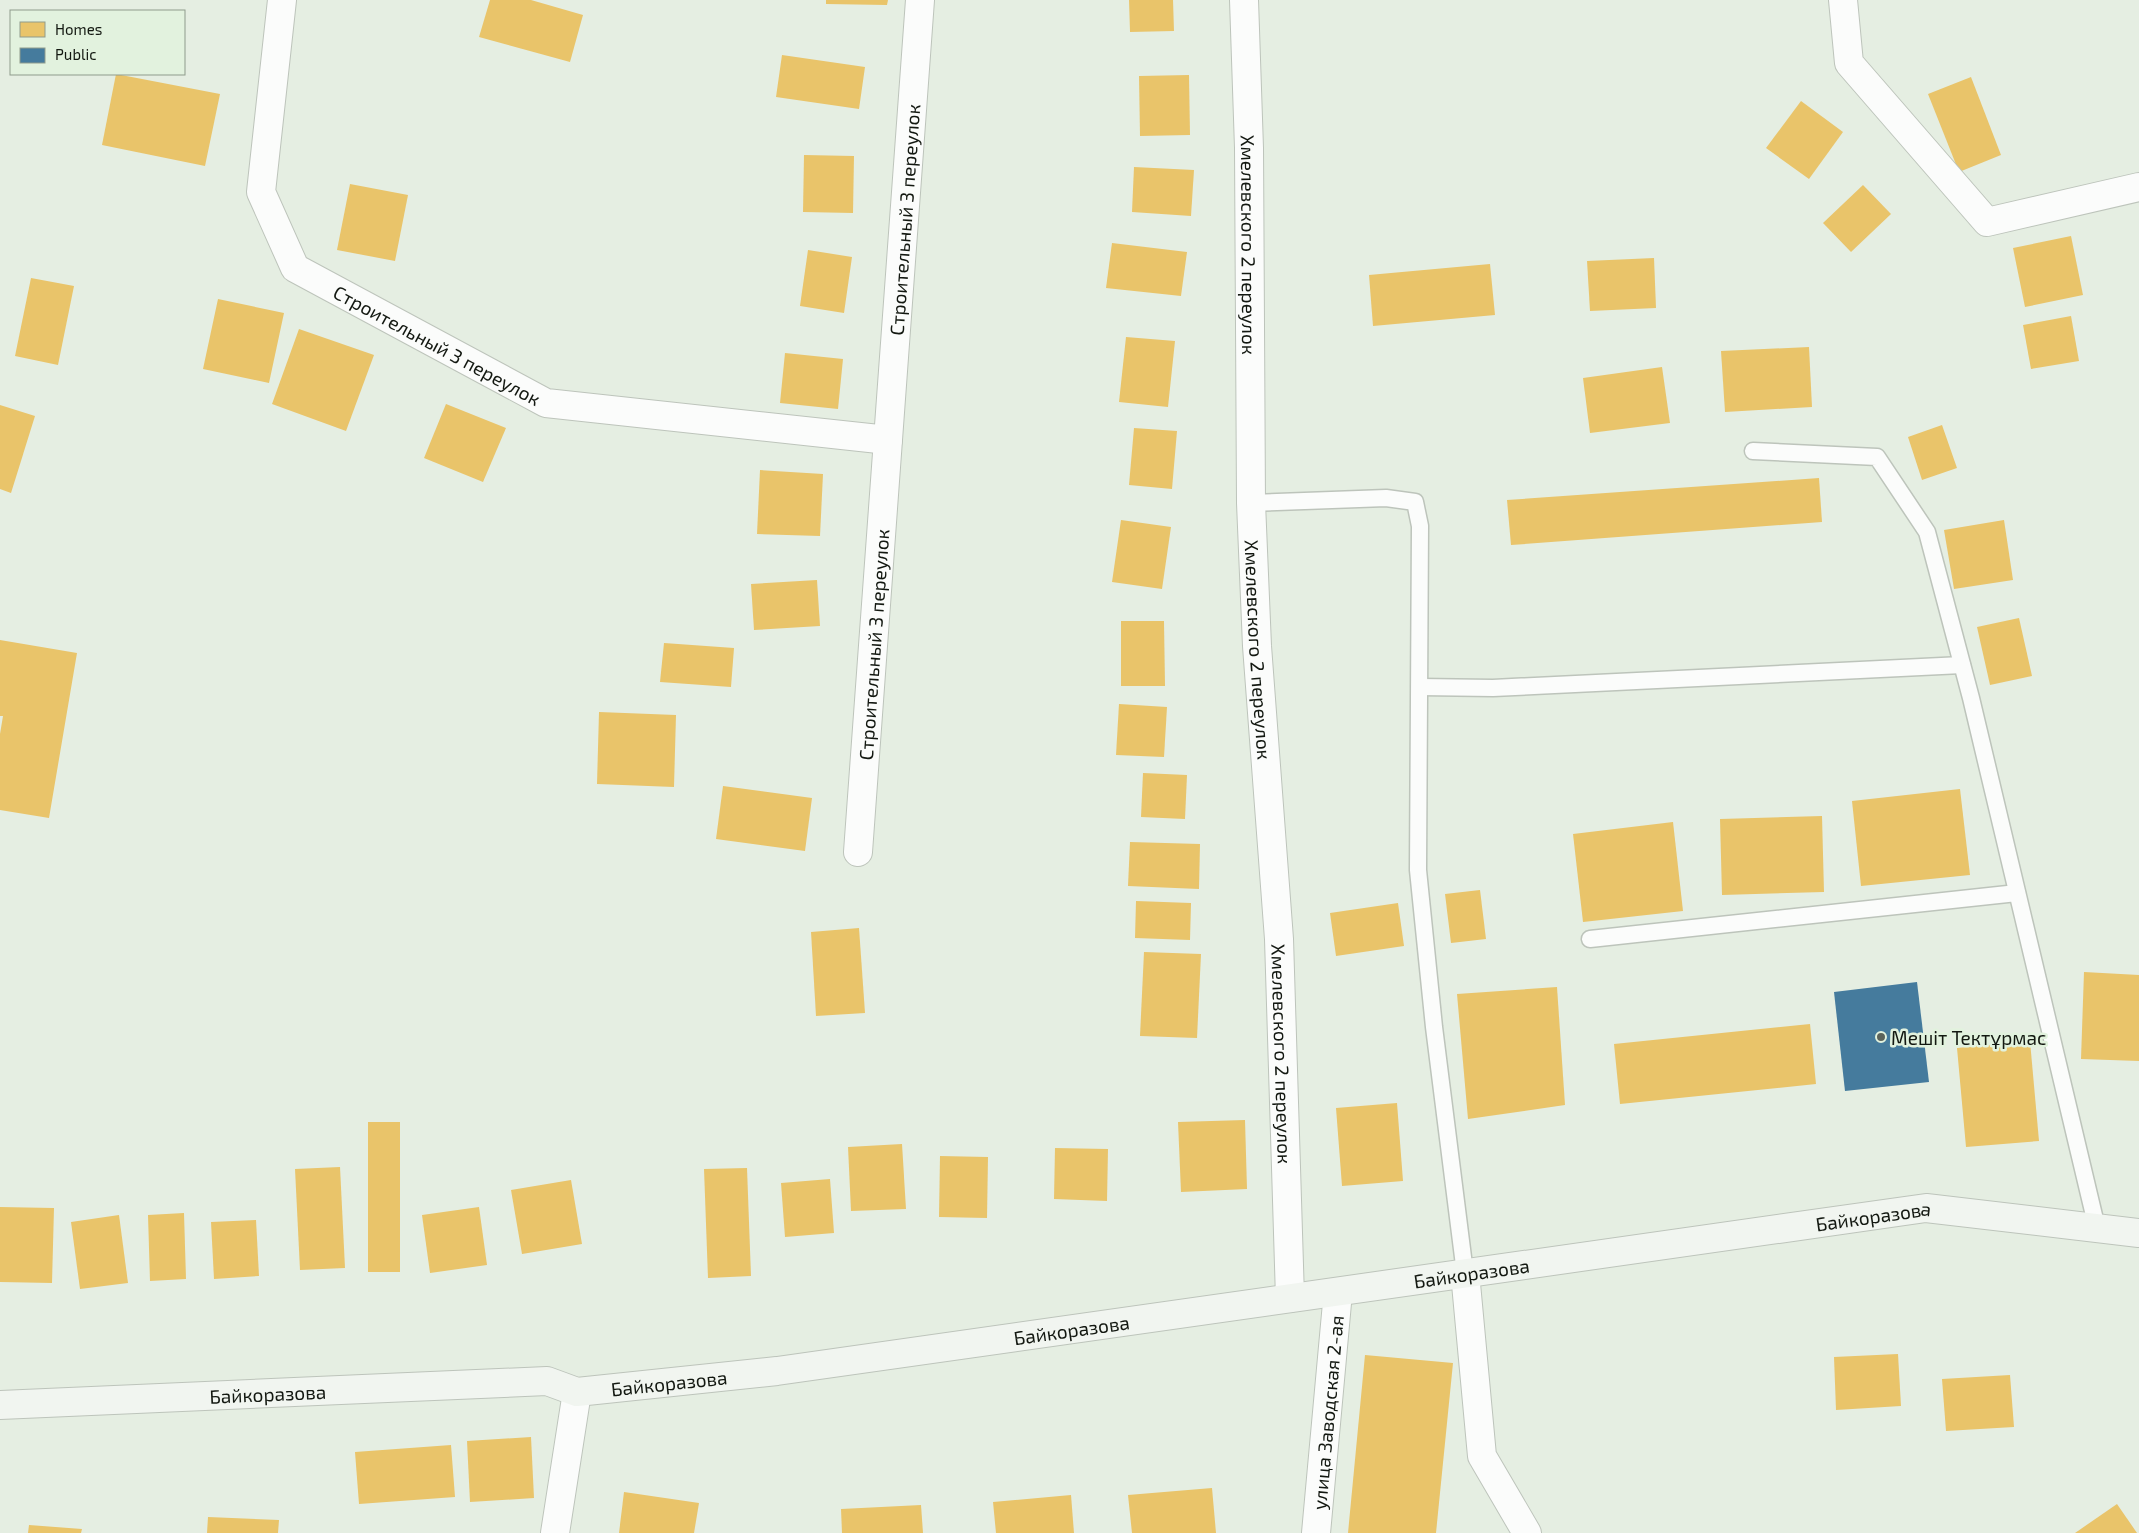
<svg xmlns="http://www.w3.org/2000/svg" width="2139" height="1533" font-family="'Exo 2',sans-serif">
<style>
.homes{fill:#e9c46a}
.public{fill:#457b9d}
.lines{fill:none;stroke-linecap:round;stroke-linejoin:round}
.lane-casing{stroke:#bdc4bb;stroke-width:19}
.street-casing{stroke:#bdc4bb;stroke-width:30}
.secondary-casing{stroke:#bdc4bb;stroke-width:30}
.lane{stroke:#fbfcfb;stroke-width:16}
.street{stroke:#fbfcfb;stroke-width:28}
.secondary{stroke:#f1f5f0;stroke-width:28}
.poi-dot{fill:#5c635a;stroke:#e2f2de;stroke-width:2}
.labels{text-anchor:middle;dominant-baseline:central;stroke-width:5;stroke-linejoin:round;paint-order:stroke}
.street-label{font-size:19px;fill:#131811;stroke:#e2f2de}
.poi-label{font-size:19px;fill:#131811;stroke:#e2f2de;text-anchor:start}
</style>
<rect width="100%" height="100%" fill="#e5eee2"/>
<!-- homes -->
<g class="homes">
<path d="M 490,0 L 531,0 L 583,15 L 570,62 L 479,37 Z"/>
<path d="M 826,0 L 888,0 L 887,5 L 826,4 Z"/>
<path d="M 1129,0 L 1173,0 L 1174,31 L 1130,32 Z"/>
<path d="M 782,55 L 865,67 L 859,109 L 776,97 Z"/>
<path d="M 116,74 L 220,94 L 205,166 L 102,145 Z"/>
<path d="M 1189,75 L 1190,135 L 1140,136 L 1139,76 Z"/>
<path d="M 1971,77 L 2001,155 L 1959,172 L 1928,94 Z"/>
<path d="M 1801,101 L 1843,132 L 1809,179 L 1766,148 Z"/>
<path d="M 804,155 L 854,156 L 853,213 L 803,212 Z"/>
<path d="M 1134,167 L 1194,170 L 1191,216 L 1132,212 Z"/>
<path d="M 350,184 L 408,195 L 395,261 L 337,250 Z"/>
<path d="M 1863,185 L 1891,214 L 1851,252 L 1823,223 Z"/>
<path d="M 2071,236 L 2083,295 L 2025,307 L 2013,248 Z"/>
<path d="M 1112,243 L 1187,252 L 1181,296 L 1106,288 Z"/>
<path d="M 808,250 L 852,257 L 844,313 L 800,306 Z"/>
<path d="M 1654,258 L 1656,308 L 1590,311 L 1587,261 Z"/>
<path d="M 1490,264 L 1495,315 L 1373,326 L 1369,275 Z"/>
<path d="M 31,278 L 74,286 L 58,365 L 15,356 Z"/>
<path d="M 218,299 L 284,313 L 269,383 L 203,369 Z"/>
<path d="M 2071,316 L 2079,361 L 2031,369 L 2023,325 Z"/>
<path d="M 299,329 L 374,355 L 346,431 L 272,404 Z"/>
<path d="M 1126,337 L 1175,341 L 1168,407 L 1119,402 Z"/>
<path d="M 1809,347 L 1812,407 L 1725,412 L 1721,351 Z"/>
<path d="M 785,353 L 843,359 L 838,409 L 780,403 Z"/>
<path d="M 1662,367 L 1670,423 L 1590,433 L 1583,378 Z"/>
<path d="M 446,404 L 506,428 L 483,482 L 424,458 Z"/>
<path d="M 0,405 L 35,416 L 11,493 L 0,489 Z"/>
<path d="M 1942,425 L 1957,468 L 1922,480 L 1908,437 Z"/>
<path d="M 1134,428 L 1177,431 L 1172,489 L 1129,485 Z"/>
<path d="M 760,470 L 823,474 L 820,536 L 757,534 Z"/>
<path d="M 1819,478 L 1822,522 L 1511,545 L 1507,500 Z"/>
<path d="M 1121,520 L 1171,527 L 1162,589 L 1112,582 Z"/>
<path d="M 2004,520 L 2013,580 L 1954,589 L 1944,530 Z"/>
<path d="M 817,580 L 820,626 L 754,630 L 751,584 Z"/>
<path d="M 2019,618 L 2032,676 L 1990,685 L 1977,627 Z"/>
<path d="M 1121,621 L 1164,621 L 1165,686 L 1121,686 Z"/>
<path d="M 0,640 L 77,653 L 49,818 L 0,810 L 0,734 L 3,716 L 0,716 Z"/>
<path d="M 664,643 L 734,648 L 731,687 L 660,682 Z"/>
<path d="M 1119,704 L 1167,707 L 1164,757 L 1116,755 Z"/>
<path d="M 599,712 L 676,715 L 674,787 L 597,784 Z"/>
<path d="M 1143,773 L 1187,775 L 1185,819 L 1141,817 Z"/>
<path d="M 723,786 L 812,798 L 805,851 L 716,839 Z"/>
<path d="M 1960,789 L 1970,875 L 1861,886 L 1852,801 Z"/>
<path d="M 1822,816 L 1824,892 L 1722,895 L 1720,819 Z"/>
<path d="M 1673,822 L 1683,911 L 1583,922 L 1573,834 Z"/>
<path d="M 1130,842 L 1200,844 L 1199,889 L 1128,886 Z"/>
<path d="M 1480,890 L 1486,939 L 1451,943 L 1445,894 Z"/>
<path d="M 1136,901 L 1191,903 L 1190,940 L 1135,938 Z"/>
<path d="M 1398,903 L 1404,946 L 1336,956 L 1330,913 Z"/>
<path d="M 859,928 L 865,1013 L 816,1016 L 811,932 Z"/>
<path d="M 1144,952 L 1201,954 L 1197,1038 L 1140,1036 Z"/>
<path d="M 2084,972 L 2139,975 L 2139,1061 L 2081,1059 Z"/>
<path d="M 1557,987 L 1565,1105 L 1468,1119 L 1457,994 Z"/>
<path d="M 1810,1024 L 1816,1084 L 1620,1104 L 1614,1044 Z"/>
<path d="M 2030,1041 L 2039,1141 L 1966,1147 L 1957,1048 Z"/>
<path d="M 1397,1103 L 1403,1181 L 1342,1186 L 1336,1108 Z"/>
<path d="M 1245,1120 L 1247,1189 L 1181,1192 L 1178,1122 Z"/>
<rect x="368" y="1122" width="32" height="150"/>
<path d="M 902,1144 L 906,1209 L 851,1211 L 848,1147 Z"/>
<path d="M 1055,1148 L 1108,1149 L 1107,1201 L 1054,1199 Z"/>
<path d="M 940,1156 L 988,1157 L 987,1218 L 939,1217 Z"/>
<path d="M 340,1167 L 345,1268 L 300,1270 L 295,1169 Z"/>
<path d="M 747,1168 L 751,1276 L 708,1278 L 704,1169 Z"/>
<path d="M 830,1179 L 834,1233 L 785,1237 L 781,1183 Z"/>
<path d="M 571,1180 L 582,1244 L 522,1254 L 511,1190 Z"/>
<path d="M 0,1207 L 54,1208 L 52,1283 L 0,1282 Z"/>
<path d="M 479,1207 L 487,1265 L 430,1273 L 422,1215 Z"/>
<path d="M 184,1213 L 186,1279 L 150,1281 L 148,1215 Z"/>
<path d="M 119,1215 L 128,1283 L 80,1289 L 71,1222 Z"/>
<path d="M 256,1220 L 259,1276 L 214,1279 L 211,1222 Z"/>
<path d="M 1898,1354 L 1901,1406 L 1836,1410 L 1834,1357 Z"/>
<path d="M 1365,1355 L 1453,1363 L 1436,1533 L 1348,1533 Z"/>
<path d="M 2010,1375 L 2014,1427 L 1946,1431 L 1942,1379 Z"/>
<path d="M 531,1437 L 534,1498 L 470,1502 L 467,1441 Z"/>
<path d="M 451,1445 L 455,1497 L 359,1504 L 355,1452 Z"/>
<path d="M 1212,1488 L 1216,1533 L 1132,1533 L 1128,1495 Z"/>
<path d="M 624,1492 L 699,1503 L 694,1533 L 619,1533 Z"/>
<path d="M 1071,1495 L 1074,1533 L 996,1533 L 993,1502 Z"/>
<path d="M 2117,1504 L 2137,1533 L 2075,1533 Z"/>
<path d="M 921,1505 L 923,1533 L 842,1533 L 841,1509 Z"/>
<path d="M 208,1517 L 279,1520 L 278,1533 L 207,1533 Z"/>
<path d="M 29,1525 L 82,1529 L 81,1533 L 28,1533 Z"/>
</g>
<!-- public -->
<path class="public" d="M 1917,982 L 1929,1082 L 1845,1091 L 1834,992 Z"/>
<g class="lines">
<!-- lane casing -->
<g class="lane-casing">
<g id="lane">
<path d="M 1753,451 L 1877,457 L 1927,532 L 1971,698 L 2097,1228"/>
<path d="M 1251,503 L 1386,498 L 1415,502 L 1420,526 L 1418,870 L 1434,1027 L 1465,1273"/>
<path d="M 1420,687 L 1493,688 L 1962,665"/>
<path d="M 1590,939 L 2017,893"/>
</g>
</g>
<!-- street casing -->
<g class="street-casing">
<g id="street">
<path id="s1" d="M 282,0 L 261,192 L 295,268 L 546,403 L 888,440"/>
<path id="s2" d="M 1244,0 L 1249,148 L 1251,503 L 1257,646 L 1279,939 L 1290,1298"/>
<path d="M 1843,0 L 1849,63 L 1987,222 L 2139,187"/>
<path id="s3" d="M 858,852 L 920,0"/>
<path d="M 1465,1273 L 1482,1456 L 1527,1533"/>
<path d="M 555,1533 L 577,1392"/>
<path id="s4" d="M 1316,1533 L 1338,1292"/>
</g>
</g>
<!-- secondary casing -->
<g class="secondary-casing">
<g id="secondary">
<path id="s5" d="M 0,1405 L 547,1381 L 577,1392 L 777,1371 L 1926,1208 L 2139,1233"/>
</g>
</g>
<!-- lane -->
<use href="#lane" class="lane"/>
<!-- street -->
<use href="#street" class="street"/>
<!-- secondary -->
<use href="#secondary" class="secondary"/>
</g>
<!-- markers -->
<circle class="poi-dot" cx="1881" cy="1037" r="5"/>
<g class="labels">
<!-- street labels -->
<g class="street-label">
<text stroke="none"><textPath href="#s3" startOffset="634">Строительный 3 переулок</textPath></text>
<text stroke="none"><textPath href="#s2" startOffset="245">Хмелевского 2 переулок</textPath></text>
<text stroke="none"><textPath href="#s1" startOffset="438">Строительный 3 переулок</textPath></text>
<text stroke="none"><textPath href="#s3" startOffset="208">Строительный 3 переулок</textPath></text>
<text stroke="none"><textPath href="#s2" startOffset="650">Хмелевского 2 переулок</textPath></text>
<text stroke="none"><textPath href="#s2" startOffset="1055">Хмелевского 2 переулок</textPath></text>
<text stroke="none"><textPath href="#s5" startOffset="1888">Байкоразова</textPath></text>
<text stroke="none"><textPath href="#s5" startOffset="1482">Байкоразова</textPath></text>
<text stroke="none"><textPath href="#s5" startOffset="1078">Байкоразова</textPath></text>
<text stroke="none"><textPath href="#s5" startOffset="672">Байкоразова</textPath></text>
<text stroke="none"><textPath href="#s5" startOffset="268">Байкоразова</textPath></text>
<text stroke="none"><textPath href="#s4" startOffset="121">улица Заводская 2-ая</textPath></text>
</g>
<!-- poi labels -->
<g class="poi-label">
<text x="1891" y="1037">Мешіт Тектұрмас</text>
</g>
</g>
<!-- legend -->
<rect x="10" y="10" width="175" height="65" fill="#e2f2de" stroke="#8f9b8c"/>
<rect x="20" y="22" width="25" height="15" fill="#e9c46a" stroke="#8f9b8c"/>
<text x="55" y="35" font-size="15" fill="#131811">Homes</text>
<rect x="20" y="48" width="25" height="15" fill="#457b9d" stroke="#8f9b8c"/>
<text x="55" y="60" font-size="15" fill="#131811">Public</text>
</svg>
